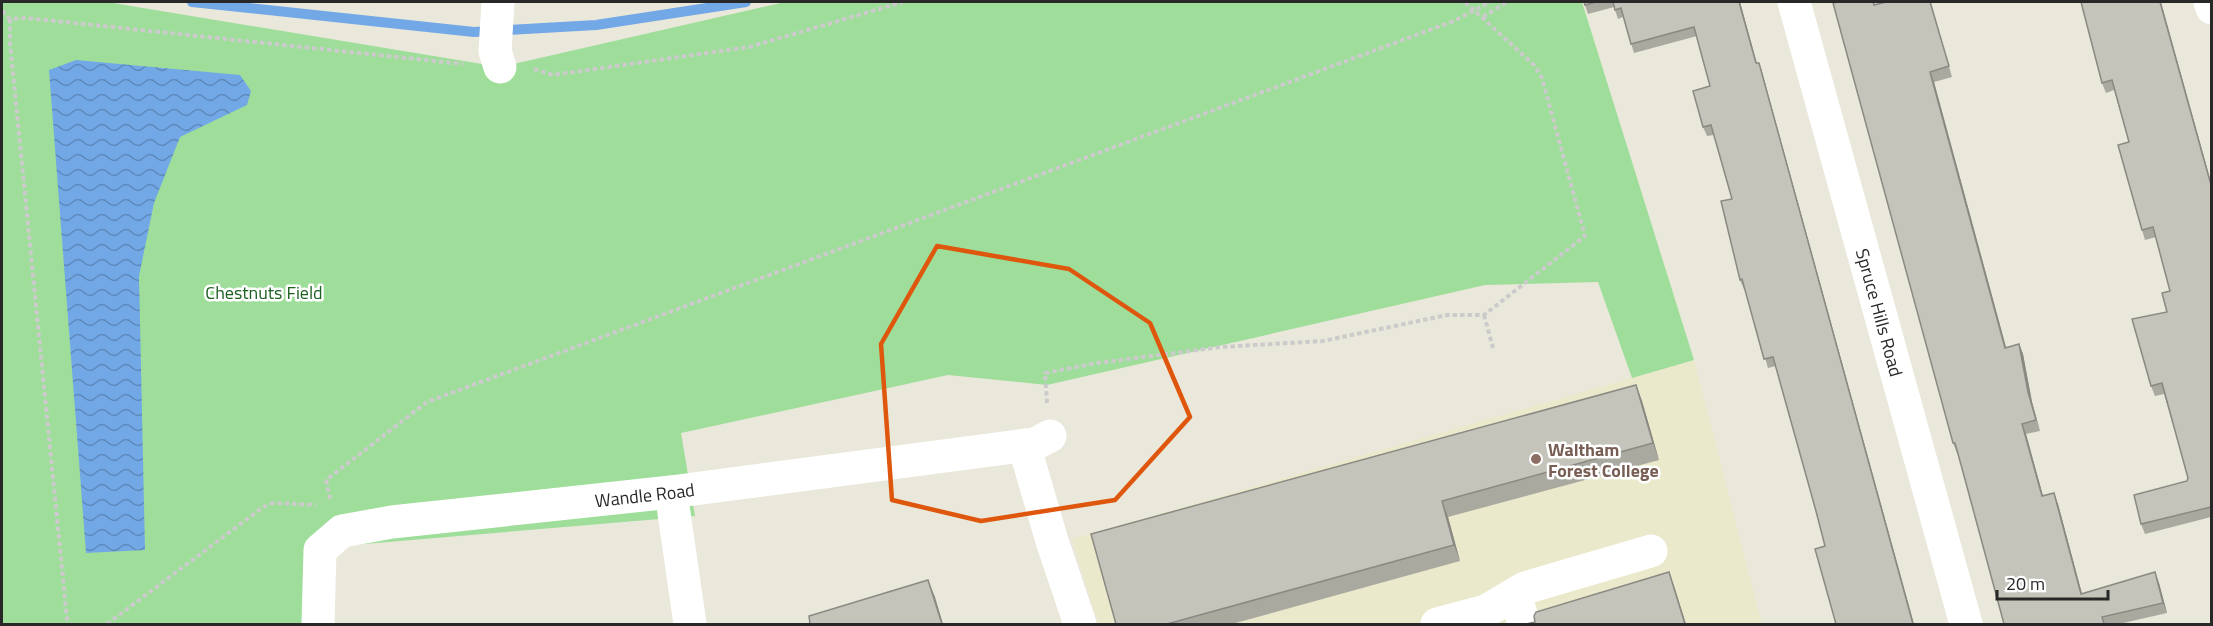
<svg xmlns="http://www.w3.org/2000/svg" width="2213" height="626" font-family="'Titillium Web',sans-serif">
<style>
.education{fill:#ebe9cb}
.park{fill:#9ede9a}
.water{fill:url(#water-waves)}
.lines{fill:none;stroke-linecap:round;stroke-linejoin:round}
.stream{stroke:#73a8e7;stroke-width:10}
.path{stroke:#cbcbcb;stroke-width:4;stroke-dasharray:4.5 3;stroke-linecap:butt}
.minor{stroke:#fff;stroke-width:33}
.wall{fill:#a9a9a0}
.shaded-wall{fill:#8a8982}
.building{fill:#c5c4ba;stroke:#8a8982;stroke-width:1.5}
.marked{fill:none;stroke:#de570d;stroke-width:4.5;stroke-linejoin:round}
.education-dot{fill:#8d6e63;stroke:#fff;stroke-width:2}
.labels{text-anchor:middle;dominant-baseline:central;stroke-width:5;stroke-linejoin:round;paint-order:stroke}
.park-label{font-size:18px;fill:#1d6022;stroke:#fff}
.street-label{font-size:18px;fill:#282828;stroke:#fff}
.education-label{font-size:18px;font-weight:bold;fill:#785e54;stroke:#fff;text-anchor:start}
</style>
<defs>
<pattern id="water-waves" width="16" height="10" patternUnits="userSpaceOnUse" patternTransform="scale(1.5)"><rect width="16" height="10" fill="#73a8e7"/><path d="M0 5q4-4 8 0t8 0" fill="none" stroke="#5e89bb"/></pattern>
</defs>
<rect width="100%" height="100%" fill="#eae8db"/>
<!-- education -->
<path class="education" d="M 1694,360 L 1762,624 L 1098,624 L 1072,539 Z"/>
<!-- park -->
<path class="park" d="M 2,2 L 107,2 L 500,67 L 785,2 L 1582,2 L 1694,360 L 1632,378 L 1598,282 L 1485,285 L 1047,385 L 948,375 L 681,433 L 695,516 L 328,547 L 332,624 L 2,624 Z"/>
<!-- water -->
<path class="water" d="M 76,60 L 240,75 L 251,91 L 247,105 L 180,137 L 154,203 L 139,276 L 145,550 L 86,553 L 49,70 Z"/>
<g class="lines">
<!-- stream -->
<path class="stream" d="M 192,2 L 474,32 L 596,25 L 746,2"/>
<!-- path -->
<g class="path">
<path d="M 2,11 L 10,19 L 27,18 L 463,64"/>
<path d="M 1483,17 L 1507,2"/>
<path d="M 10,19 L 10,43 L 67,619 L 70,624"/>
<path d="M 534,69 L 553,75 L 749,47 L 903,2"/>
<path d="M 1484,315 L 1493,348"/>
<path d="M 1047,403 L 1045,373 L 1097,363 L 1221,347 L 1323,341 L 1447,315 L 1484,315 L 1585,236 L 1542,78 L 1535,66 L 1465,2"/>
<path d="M 330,499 L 326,480 L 427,402 L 1454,21 L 1490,2"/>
<path d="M 107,624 L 263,507 L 273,503 L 316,505"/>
</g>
<!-- minor -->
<g class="minor">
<path d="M 498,2 L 495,51 L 500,67"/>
<path id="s1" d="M 1794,2 L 1966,624"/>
<path d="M 2210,2 L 2212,8"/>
<path d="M 1024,445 L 1052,541 L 1080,624"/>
<path d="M 671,492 L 690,624"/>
<path d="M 1515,594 L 1524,624"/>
<path id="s2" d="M 318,624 L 320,550 L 342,531 L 392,522 L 671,492 L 1035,444 L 1050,436"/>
<path d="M 1437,624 L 1486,611 L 1525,588 L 1651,551"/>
</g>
</g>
<!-- wall -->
<g class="wall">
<path d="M 1584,2 L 1740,2 L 1757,63 L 1759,63 L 1762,72 L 1825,546 L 1776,366 L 1768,368 L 1745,289 L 1744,289 L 1740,280 L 1732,199 L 1714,135 L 1707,136 L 1703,127 L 1710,86 L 1697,36 L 1634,53 L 1623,17 L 1618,19 L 1614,7 L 1588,14 Z"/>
<path d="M 1838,2 L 1874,2 L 1875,4 L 1931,2 L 1952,77 L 1934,82 L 2006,348 L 2019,344 L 2023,354 L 2032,402 L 2040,431 L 2026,434 L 2043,496 L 2058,504 L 2082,594 L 2155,572 L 2159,583 L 2167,613 L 2119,624 L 2004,624 L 1958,453 L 1957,453 L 1953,443 Z"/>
<path d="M 2081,2 L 2211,182 L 2211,517 L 2145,534 L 2141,524 L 2187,481 L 2188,478 L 2164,394 L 2155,396 L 2151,386 L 2167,312 L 2170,291 L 2156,237 L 2145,240 L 2142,230 L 2129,142 L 2114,90 L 2106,93 L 2102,83 Z"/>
<path d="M 1636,385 L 1642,401 L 1659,460 L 1448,517 L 1460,561 L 1232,624 L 1116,624 Z"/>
</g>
<!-- shaded-wall -->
<g class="shaded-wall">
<path d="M 1739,2 L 1740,2 L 1759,73 L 1756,63 Z"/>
<path d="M 2160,2 L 2161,2 L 2211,182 L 2211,185 Z"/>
<path d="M 1759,63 L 1762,72 L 1914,624 L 1913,624 Z"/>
<path d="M 1930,72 L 1934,82 L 2009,358 L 2005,348 Z"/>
<path d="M 2019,344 L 2023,354 L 2032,402 L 2040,431 L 2028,392 Z"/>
<path d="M 1636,385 L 1642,401 L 1659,460 L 1653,443 Z"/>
<path d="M 2022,424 L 2026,434 L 2046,507 L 2042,496 Z"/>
<path d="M 2054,493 L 2058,504 L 2085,605 L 2081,594 Z"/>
<path d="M 1442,501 L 1448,517 L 1460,561 L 1454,545 Z"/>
<path d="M 1669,572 L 1675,589 L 1686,624 L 1685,624 Z"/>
<path d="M 2155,572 L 2159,583 L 2167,613 L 2163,603 Z"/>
<path d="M 928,580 L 935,597 L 943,624 L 942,624 Z"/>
</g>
<!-- building -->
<g class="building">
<path d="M 1584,2 L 1596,2 L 1585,5 Z"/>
<path d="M 1613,2 L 1739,2 L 1756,63 L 1759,63 L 1913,624 L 1836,624 L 1815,549 L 1825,546 L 1816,511 L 1773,357 L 1764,359 L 1742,279 L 1740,280 L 1721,201 L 1732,199 L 1711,125 L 1703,127 L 1693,91 L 1710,86 L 1694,27 L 1631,44 L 1621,8 L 1615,10 Z"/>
<path d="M 1838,2 L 1873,2 L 1874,5 L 1886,2 L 1930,2 L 1949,66 L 1930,72 L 2005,348 L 2019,344 L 2028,392 L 2036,420 L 2022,424 L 2042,496 L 2054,493 L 2081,594 L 2155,572 L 2163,603 L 2102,617 L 2104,624 L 2004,624 L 1963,472 L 1955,443 L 1953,443 L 1833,3 Z"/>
<path d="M 2081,2 L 2160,2 L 2211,185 L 2211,510 L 2211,507 L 2141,524 L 2134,495 L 2187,481 L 2188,478 L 2162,383 L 2151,386 L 2132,319 L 2167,312 L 2162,293 L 2170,291 L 2153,227 L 2142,230 L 2118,145 L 2129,142 L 2112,80 L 2102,83 Z"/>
<path d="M 1636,385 L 1653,443 L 1442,501 L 1454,545 L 1167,624 L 1116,624 L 1091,534 Z"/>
<path d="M 1669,572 L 1685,624 L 1526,624 L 1535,622 L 1534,616 L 1536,612 Z"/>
<path d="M 928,580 L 942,624 L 810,624 L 809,616 Z"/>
</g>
<!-- marked area -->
<path class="marked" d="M 937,246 L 1069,269 L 1150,323 L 1190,417 L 1115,500 L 981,521 L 892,500 L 881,344 Z"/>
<!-- markers -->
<circle class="education-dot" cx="1536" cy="459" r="6"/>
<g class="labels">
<!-- park labels -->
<g class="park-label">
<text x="264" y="292">Chestnuts Field</text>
</g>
<!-- street labels -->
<g class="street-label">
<text stroke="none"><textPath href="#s1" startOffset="322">Spruce Hills Road</textPath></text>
<text stroke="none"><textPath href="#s2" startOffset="408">Wandle Road</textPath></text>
</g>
<!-- education labels -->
<g class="education-label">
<text x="1548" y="449">Waltham<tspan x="1548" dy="21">Forest College</tspan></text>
</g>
</g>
<!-- border -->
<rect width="2213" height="626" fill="none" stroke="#282828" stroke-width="6"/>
<!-- scale -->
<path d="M1997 590v9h111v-9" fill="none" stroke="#282828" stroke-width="3"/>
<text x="2006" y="590" font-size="18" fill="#282828" stroke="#ffffff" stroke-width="4.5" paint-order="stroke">20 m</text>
</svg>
